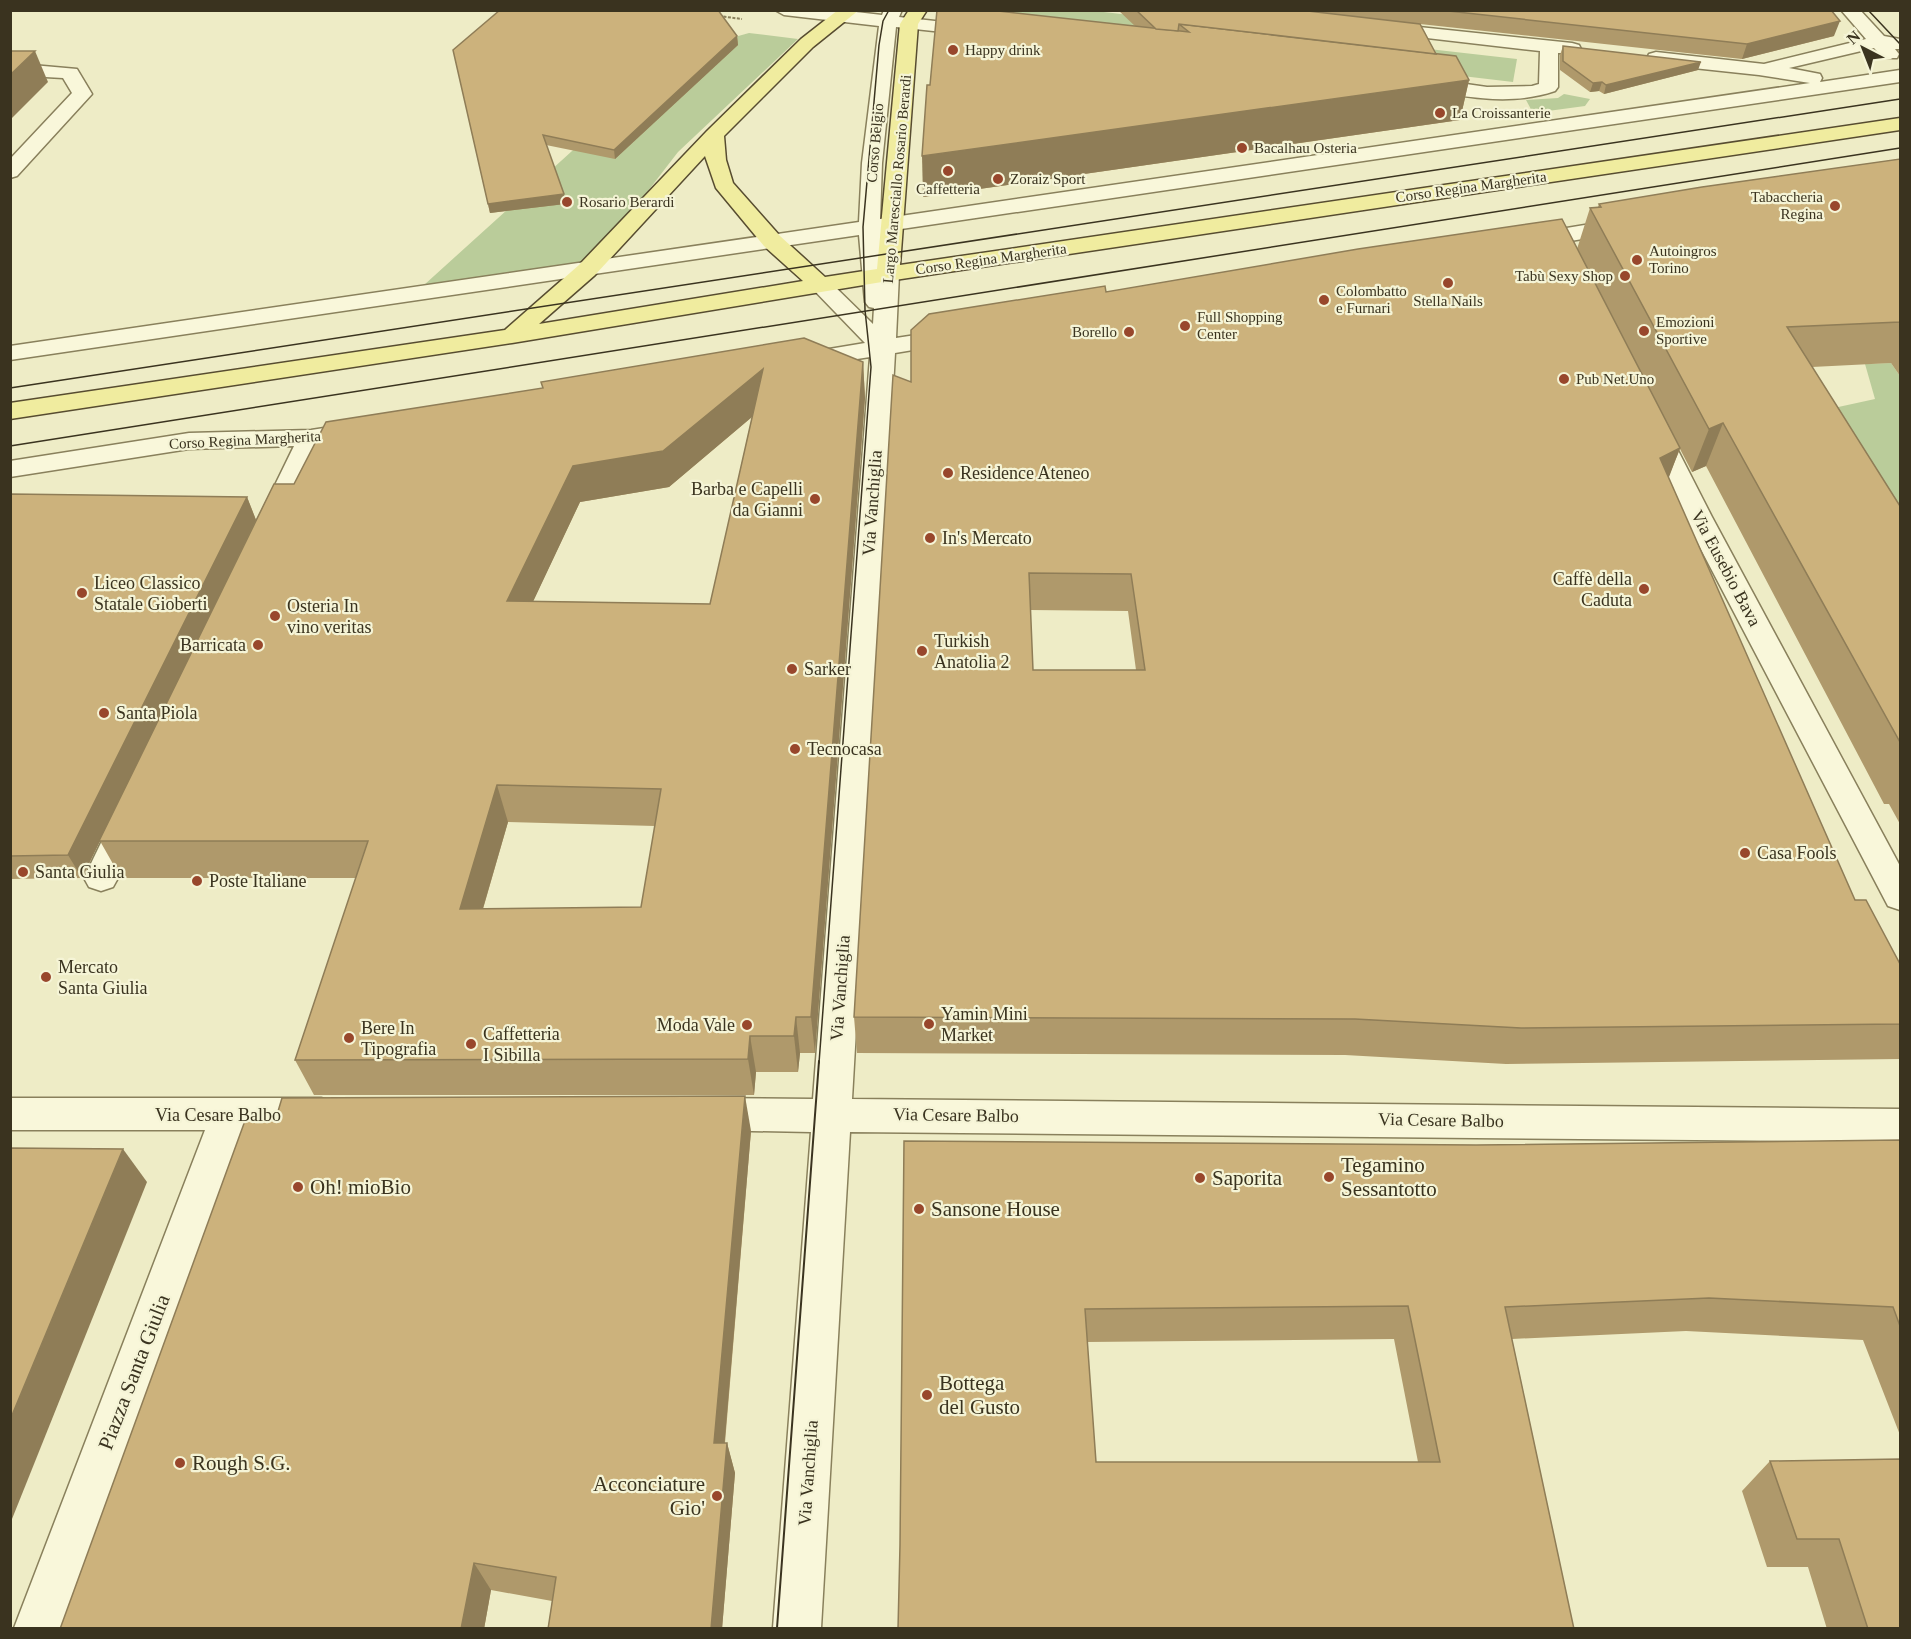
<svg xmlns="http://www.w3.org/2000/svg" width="1911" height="1639" font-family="'Times New Roman',serif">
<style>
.green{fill:#bacc9a}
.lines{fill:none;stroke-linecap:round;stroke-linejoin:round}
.minor-casing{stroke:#89805c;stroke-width:3}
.major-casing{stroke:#574c30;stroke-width:3}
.path{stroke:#89805c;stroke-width:2;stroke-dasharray:3 1.5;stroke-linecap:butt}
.minor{fill:#f9f7da;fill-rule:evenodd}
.major{fill:#f0ec9f;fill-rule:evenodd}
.tram-far1{stroke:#3a331f;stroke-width:1.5}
.tram{stroke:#3a331f;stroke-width:2}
.wall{fill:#af996b;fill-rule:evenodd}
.shaded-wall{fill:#8f7d57}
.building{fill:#ccb27c;stroke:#8f7d57;stroke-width:1.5;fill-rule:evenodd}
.poi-dot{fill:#98472c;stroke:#f5f4d6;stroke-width:2}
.labels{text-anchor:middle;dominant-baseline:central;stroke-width:4.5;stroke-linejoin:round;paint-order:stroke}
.far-poi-label{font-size:15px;fill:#3a331f;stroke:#f5f4d6;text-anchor:start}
.far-street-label{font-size:15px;fill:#3a331f;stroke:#f5f4d6}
.poi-label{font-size:18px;fill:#3a331f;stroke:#f5f4d6;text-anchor:start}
.street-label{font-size:18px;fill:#3a331f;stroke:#f5f4d6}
.near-poi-label{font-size:21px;fill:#3a331f;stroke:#f5f4d6;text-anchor:start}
.near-street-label{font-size:21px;fill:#3a331f;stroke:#f5f4d6}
</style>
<rect width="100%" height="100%" fill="#eeecc6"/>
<!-- green -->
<g class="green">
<path d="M 1005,11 L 1095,11 L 1517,59 L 1513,82 L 988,20 Z"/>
<path d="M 749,33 L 798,39 L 678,152 L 587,270 L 413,295 L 593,132 L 710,44 Z"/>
<path d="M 1564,94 L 1590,99 L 1585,106 L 1533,113 L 1526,100 L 1558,98 Z"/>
<path d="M 1891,363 L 1900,376 L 1900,587 L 1820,411 L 1875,399 L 1865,364 Z"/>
</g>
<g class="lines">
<!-- minor casing -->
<g class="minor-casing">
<g id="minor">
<path d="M 775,10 L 839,10 L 882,15 L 884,10 L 902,10 L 899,17 L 980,26 L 986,27 L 989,31 L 986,35 L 980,36 L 896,27 L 882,163 L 880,219 L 1810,83 L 1759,75 L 1656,64 L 1649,62 L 1647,58 L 1649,54 L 1656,52 L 1764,64 L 1866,39 L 1841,10 L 1860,10 L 1884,36 L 1900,39 L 1900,49 L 1895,49 L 1899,54 L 1897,58 L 1883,58 L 1874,48 L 1789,68 L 1820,74 L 1822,78 L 1820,82 L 1900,70 L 1900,82 L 881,232 L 884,268 L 896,269 L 899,274 L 896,338 L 955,329 L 963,331 L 967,336 L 963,341 L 955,343 L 895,353 L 852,1099 L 1900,1109 L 1900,1142 L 850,1132 L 821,1628 L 773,1628 L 811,1132 L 702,1130 L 688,1126 L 683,1114 L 688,1102 L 702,1098 L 813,1099 L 870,357 L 799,368 L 790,366 L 787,361 L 790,356 L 799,354 L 865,343 L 809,285 L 812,280 L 820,278 L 828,280 L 873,324 L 874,308 L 869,307 L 865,302 L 859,235 L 10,360 L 10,346 L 859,222 L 862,163 L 879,26 L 784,15 Z"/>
<path d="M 1381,23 L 1572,43 L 1579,45 L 1581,49 L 1579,53 L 1558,53 L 1558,87 L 1555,91 C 1511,106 1468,97 1424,90 L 1417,88 L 1414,84 L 1417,80 L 1424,78 L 1487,87 L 1532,86 L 1539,84 L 1540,51 L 1375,32 L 1372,28 L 1375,24 Z"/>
<path d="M 10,63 L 77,69 L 92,94 L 17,176 L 10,178 L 10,159 L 72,93 L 63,78 L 10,75 Z"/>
<path d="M 1627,218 L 1635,220 L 1638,225 L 1635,230 L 1524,249 L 1516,247 L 1513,242 L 1516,237 L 1524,235 Z"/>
<path d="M 1652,417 L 1661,420 L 1665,425 L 1712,517 L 1900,866 L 1900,910 L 1888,906 L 1684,517 L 1639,425 L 1643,420 Z"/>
<path d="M 363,422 L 372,425 L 376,430 L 372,435 L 321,444 L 284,524 L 280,530 L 270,532 L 260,530 L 256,524 L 294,446 L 189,449 L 10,477 L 10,461 L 189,433 L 311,430 Z"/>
<path d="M 129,808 L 141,811 L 146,820 L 118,878 L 113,887 L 101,891 L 89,887 L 84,878 L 112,820 L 117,811 Z"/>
<path d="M 10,1098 L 321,1098 L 335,1102 L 340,1114 L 335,1126 L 321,1130 L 244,1130 L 62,1628 L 14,1628 L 205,1130 L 10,1130 Z"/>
</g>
</g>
<!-- major casing -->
<g class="major-casing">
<path id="major" d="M 838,10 L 859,10 L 813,47 L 724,136 L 726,160 L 733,183 L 780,236 L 825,277 L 877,269 L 900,24 L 909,10 L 927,10 L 918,24 L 900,265 L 1900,118 L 1900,130 L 888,281 L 512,343 L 10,419 L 10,403 L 505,330 L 579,265 L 707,131 L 801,39 ZM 705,156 L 716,188 L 764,246 L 803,281 L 539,324 L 595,275 Z"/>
</g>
<!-- path -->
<path class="path" d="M 719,16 L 742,19"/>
<!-- minor -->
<use href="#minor" class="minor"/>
<!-- major -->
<use href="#major" class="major"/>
<!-- tram-far1 -->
<g class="tram-far1">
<path d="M 1868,10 L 1900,44"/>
<path d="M 10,388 L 1900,99"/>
<path d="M 10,446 L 1900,148"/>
<path d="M 819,1063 L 871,367 L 865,310 L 863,227 L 879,45 L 883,21 L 889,10"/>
</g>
<!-- tram -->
<path class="tram" d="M 777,1628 L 819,1061"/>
</g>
<!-- wall -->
<g class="wall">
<path d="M 1118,10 L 1831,10 L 1834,36 L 1742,59 L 1420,24 L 1436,54 L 1469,80 L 1460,120 L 923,197 L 930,85 L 1136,27 Z"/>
<path d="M 737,36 L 738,45 L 615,159 L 546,145 L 564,194 L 565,204 L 490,213 L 453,50 Z"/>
<path d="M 1563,46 L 1698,70 L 1604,94 L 1599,91 L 1590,92 L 1560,70 L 1560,55 Z"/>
<path d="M 1900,159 L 1900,376 L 1891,363 L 1812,367 L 1900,506 L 1900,824 L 1889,804 L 1884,804 L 1706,466 L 1692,472 L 1680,449 L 1668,478 L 1855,900 L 1900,964 L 1900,1059 L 1506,1064 L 1345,1055 L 857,1053 L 854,1017 L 911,382 L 1106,292 L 1577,249 L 1590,208 L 1598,207 L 1599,204 ZM 1030,610 L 1128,611 L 1136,670 L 1033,670 Z"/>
<path d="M 863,362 L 865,398 L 815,1053 L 800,1053 L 798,1072 L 756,1072 L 754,1095 L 314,1095 L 295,1060 L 356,878 L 121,878 L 100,841 L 82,878 L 10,879 L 10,494 L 247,497 L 256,520 L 164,709 L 294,484 ZM 752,417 L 710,604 L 533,601 L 580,502 L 669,487 ZM 508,822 L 655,826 L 641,907 L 483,909 Z"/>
<path d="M 751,1131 L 725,1443 L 727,1443 L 735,1473 L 722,1629 L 548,1629 L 552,1601 L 491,1590 L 484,1629 L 60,1629 Z"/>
<path d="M 1900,1140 L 1900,1435 L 1863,1340 L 1686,1331 L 1512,1339 L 1574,1629 L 900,1545 L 904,1141 L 1476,1145 ZM 1394,1339 L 1418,1462 L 1096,1462 L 1087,1342 Z"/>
<path d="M 1900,1459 L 1900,1629 L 1827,1629 L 1808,1567 L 1767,1567 L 1742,1491 L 1770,1461 Z"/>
</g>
<!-- shaded-wall -->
<g class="shaded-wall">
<path d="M 1840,21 L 1834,36 L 1742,59 L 1747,44 Z"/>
<path d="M 737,36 L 738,45 L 615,159 L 614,150 Z"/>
<path d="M 35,51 L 48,82 L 10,120 L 10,75 Z"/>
<path d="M 1701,62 L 1698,70 L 1604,94 L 1606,85 Z"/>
<path d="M 1469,80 L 1460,120 L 923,197 L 922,156 Z"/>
<path d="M 1602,82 L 1599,91 L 1590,92 L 1593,83 Z"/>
<path d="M 564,194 L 565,204 L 490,213 L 488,204 Z"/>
<path d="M 863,362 L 865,398 L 815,1053 L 811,1017 Z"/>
<path d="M 763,369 L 766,405 L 669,487 L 580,502 L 516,638 L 507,601 L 573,466 Z"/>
<path d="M 1723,423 L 1706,466 L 1692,472 L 1709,429 Z"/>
<path d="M 1680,448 L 1666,485 L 1660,458 Z"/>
<path d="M 247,497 L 256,520 L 82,878 L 68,855 Z"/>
<path d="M 497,785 L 508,822 L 472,946 L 460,909 Z"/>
<path d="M 796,1017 L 800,1053 L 798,1072 L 794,1036 Z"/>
<path d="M 750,1036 L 756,1072 L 754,1095 L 748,1059 Z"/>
<path d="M 745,1096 L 751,1131 L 722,1473 L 714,1443 Z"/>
<path d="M 123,1149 L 147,1182 L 10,1524 L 10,1420 Z"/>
<path d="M 727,1443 L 735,1473 L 722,1629 L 711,1629 Z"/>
<path d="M 474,1563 L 491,1590 L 484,1629 L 461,1629 Z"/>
</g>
<!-- building -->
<g class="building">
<path d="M 500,10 L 718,10 L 737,36 L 614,150 L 543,135 L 564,194 L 488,204 L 453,50 Z"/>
<path d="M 937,10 L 989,10 L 1189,32 L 1179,24 L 1456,56 L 1469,80 L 922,156 L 927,85 L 930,85 Z"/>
<path d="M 1136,10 L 1299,10 L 1420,24 L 1436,54 L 1179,24 L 1178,31 L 1156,29 Z"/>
<path d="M 1439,10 L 1831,10 L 1840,21 L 1747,44 Z"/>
<path d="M 1563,46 L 1701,62 L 1606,85 L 1602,82 L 1593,83 L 1563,61 Z"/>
<path d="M 10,51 L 35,51 L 10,75 Z"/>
<path d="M 1900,159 L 1900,322 L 1787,327 L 1900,506 L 1900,742 L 1723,423 L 1709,429 L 1590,208 L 1601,207 L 1599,204 L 1702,187 Z"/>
<path d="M 1562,219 L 1680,448 L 1660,458 L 1855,900 L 1866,900 L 1900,964 L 1900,1024 L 1521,1028 L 1355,1019 L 854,1017 L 893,375 L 911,382 L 911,330 L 929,314 L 1105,286 L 1106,292 L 1358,249 ZM 1029,573 L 1131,574 L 1145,670 L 1033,670 Z"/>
<path d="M 804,338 L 863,362 L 811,1017 L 796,1017 L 794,1036 L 750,1036 L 748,1059 L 295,1060 L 368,841 L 99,841 L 274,484 L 294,484 L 326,422 L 543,388 L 541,382 ZM 763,369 L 710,604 L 507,601 L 573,466 L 663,451 ZM 497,785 L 661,789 L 641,907 L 460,909 Z"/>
<path d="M 10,494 L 247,497 L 68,855 L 10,856 Z"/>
<path d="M 745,1096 L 714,1443 L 727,1443 L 711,1629 L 548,1629 L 556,1577 L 474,1563 L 461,1629 L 60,1629 L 246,1118 L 276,1118 L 282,1098 Z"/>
<path d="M 1900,1140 L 1900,1326 L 1893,1307 L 1709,1298 L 1505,1307 L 1574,1629 L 898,1629 L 900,1545 L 904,1141 L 1476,1145 ZM 1408,1306 L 1440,1462 L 1096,1462 L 1085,1309 Z"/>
<path d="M 10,1148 L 123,1149 L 10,1420 Z"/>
<path d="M 1900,1459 L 1900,1629 L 1868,1629 L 1839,1539 L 1797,1539 L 1770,1461 Z"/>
</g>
<!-- markers -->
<g class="poi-dot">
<circle cx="953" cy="50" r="6"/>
<circle cx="1440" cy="113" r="6"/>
<circle cx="1242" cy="148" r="6"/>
<circle cx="948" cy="171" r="6"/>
<circle cx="998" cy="179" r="6"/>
<circle cx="567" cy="202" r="6"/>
<circle cx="1835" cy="206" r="6"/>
<circle cx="1637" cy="260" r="6"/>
<circle cx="1625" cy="276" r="6"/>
<circle cx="1448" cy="283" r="6"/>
<circle cx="1324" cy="300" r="6"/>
<circle cx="1185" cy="326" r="6"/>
<circle cx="1644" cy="331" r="6"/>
<circle cx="1129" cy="332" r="6"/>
<circle cx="1564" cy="379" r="6"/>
<circle cx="948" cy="473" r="6"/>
<circle cx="815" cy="499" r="6"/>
<circle cx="930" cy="538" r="6"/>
<circle cx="1644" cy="589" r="6"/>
<circle cx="82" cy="593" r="6"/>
<circle cx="275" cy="616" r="6"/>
<circle cx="258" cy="645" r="6"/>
<circle cx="922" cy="651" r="6"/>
<circle cx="792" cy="669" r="6"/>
<circle cx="104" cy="713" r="6"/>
<circle cx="795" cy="749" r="6"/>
<circle cx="1745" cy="853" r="6"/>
<circle cx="23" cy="872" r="6"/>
<circle cx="197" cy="881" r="6"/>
<circle cx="46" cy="977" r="6"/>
<circle cx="929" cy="1024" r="6"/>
<circle cx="747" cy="1025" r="6"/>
<circle cx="349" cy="1038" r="6"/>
<circle cx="471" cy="1044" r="6"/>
<circle cx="1329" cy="1177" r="6"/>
<circle cx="1200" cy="1178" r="6"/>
<circle cx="298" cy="1187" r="6"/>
<circle cx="919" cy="1209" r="6"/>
<circle cx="927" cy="1395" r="6"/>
<circle cx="180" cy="1463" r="6"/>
<circle cx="717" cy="1496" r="6"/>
</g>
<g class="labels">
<!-- far-poi labels -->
<g class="far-poi-label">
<text x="965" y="50">Happy drink</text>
<text x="1452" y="113">La Croissanterie</text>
<text x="1254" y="148">Bacalhau Osteria</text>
<text x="1010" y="179">Zoraiz Sport</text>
<text x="948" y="189" text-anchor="middle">Caffetteria</text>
<text x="1823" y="197" text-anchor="end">Tabaccheria<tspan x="1823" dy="17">Regina</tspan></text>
<text x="579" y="202">Rosario Berardi</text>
<text x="1649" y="251">Autoingros<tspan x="1649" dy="17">Torino</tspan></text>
<text x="1613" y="276" text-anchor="end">Tabù Sexy Shop</text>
<text x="1336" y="291">Colombatto<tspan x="1336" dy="17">e Furnari</tspan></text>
<text x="1448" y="301" text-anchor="middle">Stella Nails</text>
<text x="1197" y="317">Full Shopping<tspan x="1197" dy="17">Center</tspan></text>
<text x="1656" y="322">Emozioni<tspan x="1656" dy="17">Sportive</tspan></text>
<text x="1117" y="332" text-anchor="end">Borello</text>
<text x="1576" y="379">Pub Net.Uno</text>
</g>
<!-- far-street labels -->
<g class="far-street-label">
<text transform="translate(875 143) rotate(-85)">Corso Belgio</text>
<text transform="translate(897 179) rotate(-85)">Largo Maresciallo Rosario Berardi</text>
<text transform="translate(1471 187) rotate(-8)">Corso Regina Margherita</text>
<text transform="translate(991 259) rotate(-8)">Corso Regina Margherita</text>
<text transform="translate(245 440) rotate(-3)">Corso Regina Margherita</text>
</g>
<!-- poi labels -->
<g class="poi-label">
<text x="960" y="473">Residence Ateneo</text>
<text x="803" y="489" text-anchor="end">Barba e Capelli<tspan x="803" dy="21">da Gianni</tspan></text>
<text x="942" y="538">In's Mercato</text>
<text x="1632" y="579" text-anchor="end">Caffè della<tspan x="1632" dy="21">Caduta</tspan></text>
<text x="94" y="583">Liceo Classico<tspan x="94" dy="21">Statale Gioberti</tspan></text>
<text x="287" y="606">Osteria In<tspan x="287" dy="21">vino veritas</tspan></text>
<text x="934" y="641">Turkish<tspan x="934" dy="21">Anatolia 2</tspan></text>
<text x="246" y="645" text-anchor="end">Barricata</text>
<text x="804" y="669">Sarker</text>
<text x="116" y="713">Santa Piola</text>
<text x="807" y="749">Tecnocasa</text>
<text x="1757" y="853">Casa Fools</text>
<text x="35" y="872">Santa Giulia</text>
<text x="209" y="881">Poste Italiane</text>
<text x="58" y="967">Mercato<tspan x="58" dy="21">Santa Giulia</tspan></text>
<text x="941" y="1014">Yamin Mini<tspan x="941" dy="21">Market</tspan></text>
<text x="735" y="1025" text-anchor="end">Moda Vale</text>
<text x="361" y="1028">Bere In<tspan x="361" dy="21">Tipografia</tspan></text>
<text x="483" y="1034">Caffetteria<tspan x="483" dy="21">I Sibilla</tspan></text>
</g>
<!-- street labels -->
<g class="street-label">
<text transform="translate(872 503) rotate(-86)">Via Vanchiglia</text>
<text transform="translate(1726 568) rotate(62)">Via Eusebio Bava</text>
<text transform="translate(840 988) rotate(-86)">Via Vanchiglia</text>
<text x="218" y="1115">Via Cesare Balbo</text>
<text transform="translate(956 1115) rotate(1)">Via Cesare Balbo</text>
<text transform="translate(1441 1120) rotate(1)">Via Cesare Balbo</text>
<text transform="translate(808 1473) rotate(-86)">Via Vanchiglia</text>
</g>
<!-- near-poi labels -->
<g class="near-poi-label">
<text x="1341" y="1165">Tegamino<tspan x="1341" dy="24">Sessantotto</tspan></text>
<text x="1212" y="1178">Saporita</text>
<text x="310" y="1187">Oh! mioBio</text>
<text x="931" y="1209">Sansone House</text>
<text x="939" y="1383">Bottega<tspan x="939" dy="24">del Gusto</tspan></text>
<text x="192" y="1463">Rough S.G.</text>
<text x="705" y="1484" text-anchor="end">Acconciature<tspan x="705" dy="24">Gio'</tspan></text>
</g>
<!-- near-street labels -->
<g class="near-street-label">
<text transform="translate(134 1372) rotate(-69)">Piazza Santa Giulia</text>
</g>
</g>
<!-- border -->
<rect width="1911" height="1639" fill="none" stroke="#3a331f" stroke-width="24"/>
<!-- north arrow -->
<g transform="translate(1863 48) rotate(318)" stroke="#f5f4d6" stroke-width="4.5" paint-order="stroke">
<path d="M0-4.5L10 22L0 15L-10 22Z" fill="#3a331f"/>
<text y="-9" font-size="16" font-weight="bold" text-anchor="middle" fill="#3a331f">N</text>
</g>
</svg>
